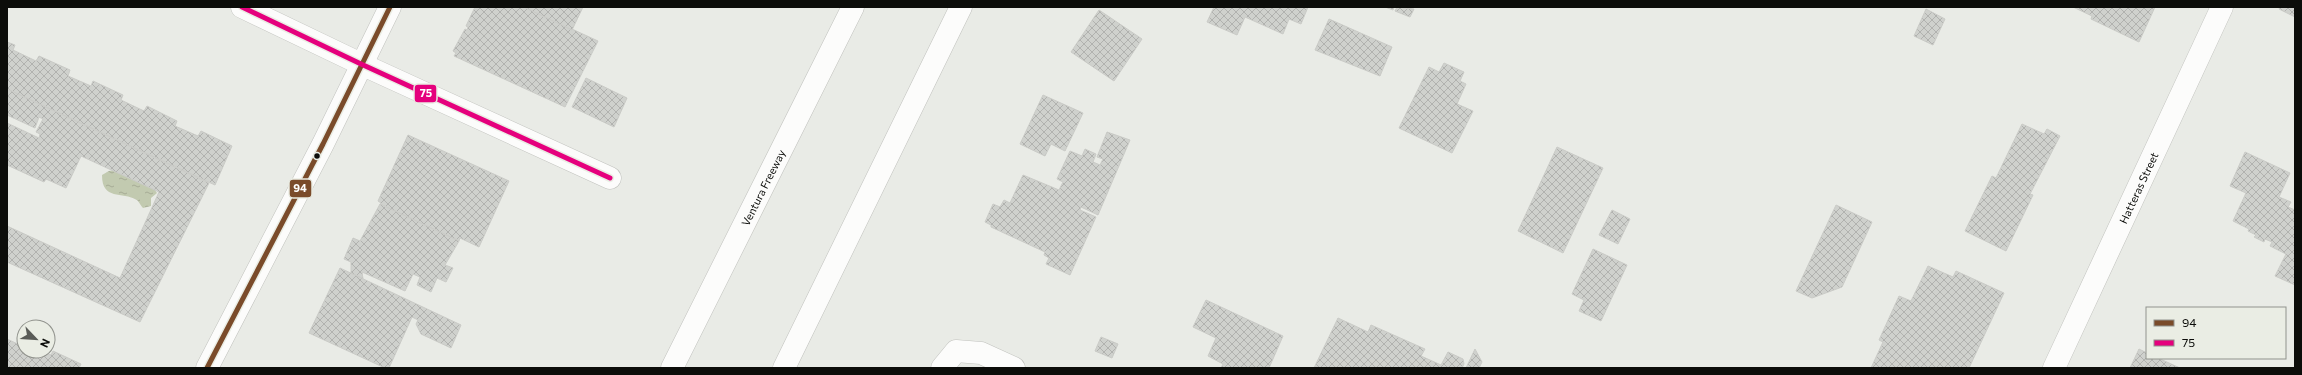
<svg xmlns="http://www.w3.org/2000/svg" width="2302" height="375" font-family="Commissioner,sans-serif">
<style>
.water{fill:url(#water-ripples)}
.building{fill:url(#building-cross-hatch);stroke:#cacbc7}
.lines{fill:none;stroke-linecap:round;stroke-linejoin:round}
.minor-casing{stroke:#c1c2be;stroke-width:23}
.major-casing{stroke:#c1c2be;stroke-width:23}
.highway-casing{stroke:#c1c2be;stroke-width:23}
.minor{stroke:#fcfcfb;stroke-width:22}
.major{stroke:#fcfcfb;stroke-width:22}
.highway{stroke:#fcfcfb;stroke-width:22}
.bus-1-casing{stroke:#eaede4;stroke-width:8}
.bus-2-casing{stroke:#eaede4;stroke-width:8}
.bus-1{stroke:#7a4b2a;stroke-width:5}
.bus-2{stroke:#e5007d;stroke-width:5}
.bus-dot{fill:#0c0d0a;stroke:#eaede4;stroke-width:1.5}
.labels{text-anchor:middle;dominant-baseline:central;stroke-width:3.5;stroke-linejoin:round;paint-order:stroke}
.street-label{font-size:11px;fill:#0c0d0a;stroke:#eaede4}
.line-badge{stroke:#eaede4;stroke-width:1.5}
.badge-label{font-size:11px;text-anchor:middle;font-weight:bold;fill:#fff}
</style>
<defs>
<pattern id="water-ripples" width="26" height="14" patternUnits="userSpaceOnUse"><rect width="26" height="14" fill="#c2cab0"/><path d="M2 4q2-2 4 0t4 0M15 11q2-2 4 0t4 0" fill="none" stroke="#a6ac96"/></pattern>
<pattern id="building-cross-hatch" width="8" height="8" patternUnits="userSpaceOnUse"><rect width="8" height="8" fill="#cfd1cd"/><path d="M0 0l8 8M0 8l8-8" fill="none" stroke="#b1b2af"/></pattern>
</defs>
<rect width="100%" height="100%" fill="#e9ebe6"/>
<!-- water -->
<path class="water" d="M 119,169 C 131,175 139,185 152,186 L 157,193 L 151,198 L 151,206 L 143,208 C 141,206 139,202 137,200 C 122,191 102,201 102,175 L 109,171 Z"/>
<!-- building -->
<g class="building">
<path d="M 475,7 L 524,7 L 598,41 L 565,107 L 454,56 L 456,53 L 453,51 L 465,29 L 467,30 L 468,27 L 466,26 Z"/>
<path d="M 524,7 L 583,7 L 572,30 Z"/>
<path d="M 1214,7 L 1308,7 L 1301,24 L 1289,19 L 1283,34 L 1245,17 L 1237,35 L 1207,22 Z"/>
<path d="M 1385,7 L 1394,7 L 1393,10 Z"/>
<path d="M 1397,7 L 1414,9 L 1410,17 L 1395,11 Z"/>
<path d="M 2073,7 L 2155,7 L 2139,42 L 2091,19 L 2092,16 Z"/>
<path d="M 2280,7 L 2295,7 L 2295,17 L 2279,9 Z"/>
<path d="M 1926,9 L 1945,19 L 1933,45 L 1914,36 Z"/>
<path d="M 1099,10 L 1142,39 L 1114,81 L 1071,52 Z"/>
<path d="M 1329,19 L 1392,47 L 1380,76 L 1315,50 Z"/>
<path d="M 7,42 L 15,45 L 13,50 L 36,61 L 39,56 L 70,70 L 68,76 L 91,86 L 93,81 L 123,95 L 121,100 L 144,111 L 147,106 L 177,121 L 175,126 L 198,136 L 201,131 L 232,146 L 215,185 L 7,89 Z"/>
<path d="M 1444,63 L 1464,72 L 1460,81 L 1466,84 L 1457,104 L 1473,111 L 1452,153 L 1399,128 L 1429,67 L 1439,72 Z"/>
<path d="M 586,78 L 627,98 L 614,127 L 572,107 Z"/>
<path d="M 7,89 L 209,183 L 140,322 L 7,262 L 7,226 L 120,278 L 159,192 L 81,156 L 66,188 L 46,179 L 44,182 L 7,165 L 7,123 L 39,138 L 40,134 L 36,132 L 43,119 L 39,117 L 35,128 L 7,115 Z"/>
<path d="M 1043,95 L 1083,113 L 1065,151 L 1051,144 L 1045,156 L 1020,144 Z"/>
<path d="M 2022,124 L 2044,134 L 2047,129 L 2060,136 L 2030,194 L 2033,195 L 2006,251 L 1965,231 L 1992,176 L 1996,178 Z"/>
<path d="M 1107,132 L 1130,140 L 1098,215 L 1081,207 L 1080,210 L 1096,217 L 1070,275 L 1046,264 L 1049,258 L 1044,255 L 1045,252 L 991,227 L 991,225 L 985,222 L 993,204 L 1000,207 L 1004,200 L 1010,203 L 1023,175 L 1059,190 L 1063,182 L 1057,179 L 1070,151 L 1082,156 L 1085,149 L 1096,154 L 1093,162 L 1100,165 L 1103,159 L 1097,157 Z"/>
<path d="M 408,135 L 509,181 L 479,247 L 460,238 L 459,241 L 380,204 L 381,203 L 378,201 Z"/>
<path d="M 1557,147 L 1603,168 L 1563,253 L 1518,231 Z"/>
<path d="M 2245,152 L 2290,173 L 2279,197 L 2291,202 L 2288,207 L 2295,210 L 2295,285 L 2275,276 L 2286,254 L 2270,246 L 2272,242 L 2265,239 L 2264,242 L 2254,237 L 2256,235 L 2248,231 L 2249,229 L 2233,221 L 2246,193 L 2230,186 Z"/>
<path d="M 380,204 L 459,241 L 445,265 L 453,268 L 446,282 L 437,278 L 431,292 L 417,285 L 420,277 L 413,274 L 405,291 L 362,272 L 363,279 L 351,273 L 351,262 L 344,259 L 353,238 L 360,241 Z"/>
<path d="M 1836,205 L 1872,222 L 1842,287 L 1812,298 L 1796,291 Z"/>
<path d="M 1612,210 L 1630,219 L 1618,244 L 1599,235 Z"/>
<path d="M 1593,249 L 1627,265 L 1601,321 L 1579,311 L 1584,300 L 1572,294 Z"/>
<path d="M 1928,266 L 1953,277 L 1956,271 L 2004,293 L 1969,368 L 1871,368 L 1883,342 L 1879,340 L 1899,296 L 1911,301 Z"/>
<path d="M 340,268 L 461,325 L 451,348 L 421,334 L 416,324 L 418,320 L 412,317 L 389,368 L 385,368 L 309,333 Z"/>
<path d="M 1206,300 L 1283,336 L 1269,368 L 1221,368 L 1223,364 L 1208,356 L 1216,338 L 1193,327 Z"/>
<path d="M 1338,318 L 1368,332 L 1371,325 L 1425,349 L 1421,356 L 1441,365 L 1448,352 L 1463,359 L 1464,364 L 1462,368 L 1314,368 Z"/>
<path d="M 1101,337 L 1118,344 L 1112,358 L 1095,351 Z"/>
<path d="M 7,339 L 24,347 L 24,351 L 39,354 L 42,351 L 51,355 L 53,351 L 81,364 L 79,368 L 7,368 Z"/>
<path d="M 1475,349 L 1482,362 L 1479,368 L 1466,368 Z"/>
<path d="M 2139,349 L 2147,353 L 2147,358 L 2158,358 L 2180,368 L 2130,368 Z"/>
</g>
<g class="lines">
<!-- minor casing -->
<g class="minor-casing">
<g id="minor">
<path d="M 242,7 L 361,64 L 610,178"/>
<path d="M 942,368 L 956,351 L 981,353 L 1014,368"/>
<path id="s1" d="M 2054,368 L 2222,7"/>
</g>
</g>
<!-- major casing -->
<g class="major-casing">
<path id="major" d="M 207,368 L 323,144 L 390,7"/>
</g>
<!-- highway casing -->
<g class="highway-casing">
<g id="highway">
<path id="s2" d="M 672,368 L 853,7"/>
<path d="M 784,368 L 961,7"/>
</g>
</g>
<!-- minor -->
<use href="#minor" class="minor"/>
<!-- major -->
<use href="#major" class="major"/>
<!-- highway -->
<use href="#highway" class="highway"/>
<!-- bus-1 casing -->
<g class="bus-1-casing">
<path id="bus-1" d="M 207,368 L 323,144 L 390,7"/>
</g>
<!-- bus-2 casing -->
<g class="bus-2-casing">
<path id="bus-2" d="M 242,7 L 361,64 L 610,178"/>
</g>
<!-- bus-1 -->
<use href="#bus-1" class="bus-1"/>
<!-- bus-2 -->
<use href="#bus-2" class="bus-2"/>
</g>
<!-- markers -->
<circle class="bus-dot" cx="317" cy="156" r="3.5"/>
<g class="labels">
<!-- street labels -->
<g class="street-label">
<text stroke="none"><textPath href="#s2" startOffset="202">Ventura Freeway</textPath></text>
<text stroke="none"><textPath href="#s1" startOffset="199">Hatteras Street</textPath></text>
</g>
</g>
<g class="line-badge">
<rect x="414" y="84" width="23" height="19" rx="4" fill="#e5007d"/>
<rect x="289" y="179" width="23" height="19" rx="4" fill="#7a4b2a"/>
</g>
<g class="badge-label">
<text x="426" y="97">75</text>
<text x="300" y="192">94</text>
</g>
<!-- border -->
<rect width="2302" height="375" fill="none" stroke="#0c0d0a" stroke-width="16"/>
<!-- legend -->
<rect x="2146" y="307" width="140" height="52" fill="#eaede4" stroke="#91938d"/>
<rect x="2154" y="320" width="20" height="6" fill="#7a4b2a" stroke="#91938d"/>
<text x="2182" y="327" font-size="12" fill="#0c0d0a">94</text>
<rect x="2154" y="340" width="20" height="6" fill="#e5007d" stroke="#91938d"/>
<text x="2182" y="347" font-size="12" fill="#0c0d0a">75</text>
<!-- north arrow -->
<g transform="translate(36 339) rotate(115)"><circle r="19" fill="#eaede4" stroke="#91938d"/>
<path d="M0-3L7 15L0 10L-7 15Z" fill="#595b57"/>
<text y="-6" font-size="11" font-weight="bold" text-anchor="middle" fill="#0c0d0a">N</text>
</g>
</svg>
